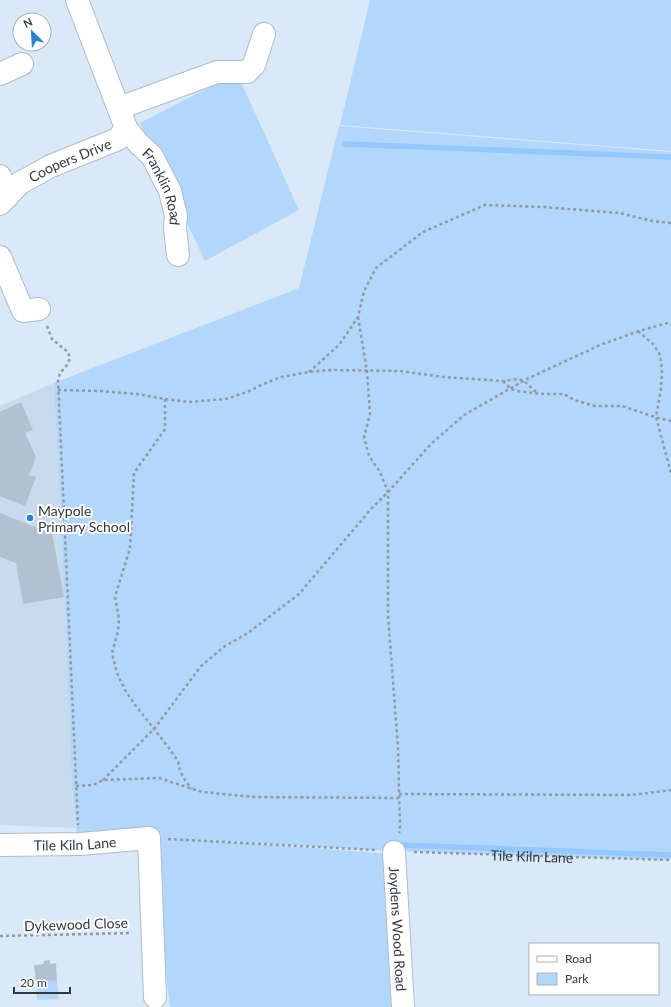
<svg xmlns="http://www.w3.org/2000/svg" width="671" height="1007" font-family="Lato,sans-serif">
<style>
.built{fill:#c7daee}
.green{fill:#b3d7fa}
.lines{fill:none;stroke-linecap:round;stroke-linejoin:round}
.stream{stroke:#92c8fd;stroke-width:5.5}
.building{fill:#b2c0cf}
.minor-casing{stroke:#adbcca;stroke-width:24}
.path{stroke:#8f9aa4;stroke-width:2.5;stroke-dasharray:3 3;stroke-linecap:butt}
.minor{stroke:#fff;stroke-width:22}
.poi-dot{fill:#2884d1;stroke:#fff;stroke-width:1.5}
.labels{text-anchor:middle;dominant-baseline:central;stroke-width:4;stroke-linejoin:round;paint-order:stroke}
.street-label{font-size:14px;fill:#32383e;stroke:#fff}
.poi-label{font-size:14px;fill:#32383e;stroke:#fff;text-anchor:start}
</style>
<rect width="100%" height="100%" fill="#dae9f8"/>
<!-- built -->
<path class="built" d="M 54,383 L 66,630 L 72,787 L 75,828 L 0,825 L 0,406 Z"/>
<!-- green -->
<g class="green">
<path d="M 370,0 L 671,0 L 671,151 L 340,125 Z"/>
<path d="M 237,73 L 299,210 L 205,261 L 140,123 Z"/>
<path d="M 339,126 L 671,152 L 671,860 L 393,851 L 192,839 L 393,854 L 402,1007 L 170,1007 L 150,837 L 77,840 L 72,787 L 66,630 L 54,383 L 299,288 Z"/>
<path d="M 57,980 L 59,999 L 37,1000 L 36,982 Z"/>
</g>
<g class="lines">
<!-- stream -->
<g class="stream">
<path d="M 345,144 L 671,157"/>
<path d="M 398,845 L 671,855"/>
</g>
</g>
<!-- building -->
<g class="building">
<path d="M 21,402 L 33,430 L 25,433 L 36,457 L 29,475 L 36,477 L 25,506 L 0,496 L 0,412 Z"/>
<path d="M 0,513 L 50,533 L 52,533 L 64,597 L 23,604 L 16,563 L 0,557 Z"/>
<path d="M 50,960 L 50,964 L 56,963 L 57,980 L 36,982 L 34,965 L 44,964 L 43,961 Z"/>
</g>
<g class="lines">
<!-- minor casing -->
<g class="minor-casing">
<g id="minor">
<path d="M 0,74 L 22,64"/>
<path d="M 119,108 L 217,72 L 247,72 L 254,65 L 264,34"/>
<path id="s2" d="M 126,128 L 138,143 L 152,156 L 170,191 L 176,216 L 175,228 L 178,255"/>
<path d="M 0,176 L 8,196"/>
<path id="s3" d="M 0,204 L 20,183 L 51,166 L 118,139 L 126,128 L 77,0"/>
<path d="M 0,257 L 23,311 L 39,309"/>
<path id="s4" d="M 0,845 L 81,844 L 149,838 L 155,997"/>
<path id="s5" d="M 394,852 L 403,1007"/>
</g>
</g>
<!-- path -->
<g class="path">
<path d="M 358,317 L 367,371 L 370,414 L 364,437 L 369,456 L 380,472 L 388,492 L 388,615 L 398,748 L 400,830 L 399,833"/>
<path d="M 47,326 L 52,339 L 68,352 L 70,358 L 67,365 L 60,373 L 58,380 L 78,825"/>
<path d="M 638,331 L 654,345 L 660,355 L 662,370 L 661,389 L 656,417 L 671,473"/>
<path d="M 309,372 L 339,345 L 358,317 L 364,291 L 376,268 L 423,232 L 485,205 L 543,207 L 620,213 L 652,221 L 671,223"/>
<path d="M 503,381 L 511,389 L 517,391 L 542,394 L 564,394 L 574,400 L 595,406 L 622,406 L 658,418 L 671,421"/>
<path d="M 58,390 L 101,391 L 137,394 L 165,399 L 189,402 L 226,399 L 247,392 L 261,385 L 281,377 L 309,372 L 331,370 L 400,371 L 443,377 L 503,381 L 518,379 L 524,381 L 537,393"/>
<path d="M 165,399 L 165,429 L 134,473 L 130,548 L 115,597 L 119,619 L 118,631 L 112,653 L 117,673 L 126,692 L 136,706 L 169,748 L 178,761 L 180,771 L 185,780 L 192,789"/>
<path d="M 103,780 L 154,729 L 201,666 L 225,646 L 248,633 L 299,594 L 371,509 L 388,492 L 432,443 L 464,415 L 527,379 L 600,345 L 639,331 L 671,322"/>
<path d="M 76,786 L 93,785 L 103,780 L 159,778 L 202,792 L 254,797 L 399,798"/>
<path d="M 399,794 L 631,795 L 671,790"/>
<path d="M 168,839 L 375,850"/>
<path id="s1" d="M 414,852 L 671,860"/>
<path d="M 0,936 L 132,933"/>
</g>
<!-- minor -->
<use href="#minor" class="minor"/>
</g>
<!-- markers -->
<circle class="poi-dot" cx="30" cy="518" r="4"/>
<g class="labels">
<!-- street labels -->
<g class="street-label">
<text stroke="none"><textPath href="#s3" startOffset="84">Coopers Drive</textPath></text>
<text stroke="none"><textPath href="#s2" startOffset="71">Franklin Road</textPath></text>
<text stroke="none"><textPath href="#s4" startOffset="75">Tile Kiln Lane</textPath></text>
<text stroke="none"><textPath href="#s1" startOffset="118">Tile Kiln Lane</textPath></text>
<text transform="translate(76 924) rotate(-2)">Dykewood Close</text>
<text stroke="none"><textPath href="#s5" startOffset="77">Joydens Wood Road</textPath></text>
</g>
<!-- poi labels -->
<g class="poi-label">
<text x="38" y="510">Maypole<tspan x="38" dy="16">Primary School</tspan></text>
</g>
</g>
<!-- legend -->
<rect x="529" y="943" width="130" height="52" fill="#ffffff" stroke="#adafb2"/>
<rect x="537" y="956" width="20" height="6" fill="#ffffff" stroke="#adafb2"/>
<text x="565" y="963" font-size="12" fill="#32383e">Road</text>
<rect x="537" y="973" width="20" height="12" fill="#b3d7fa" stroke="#adafb2"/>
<text x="565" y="983" font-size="12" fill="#32383e">Park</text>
<!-- north arrow -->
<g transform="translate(32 32) rotate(335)"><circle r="19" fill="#ffffff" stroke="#adafb2"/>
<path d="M0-3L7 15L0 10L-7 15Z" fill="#2884d1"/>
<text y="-6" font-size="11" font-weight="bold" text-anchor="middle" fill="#32383e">N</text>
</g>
<!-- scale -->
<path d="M14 987v6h56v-6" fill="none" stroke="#32383e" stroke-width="2"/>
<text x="20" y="987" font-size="12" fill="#32383e" stroke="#ffffff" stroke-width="3" paint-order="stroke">20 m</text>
</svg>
